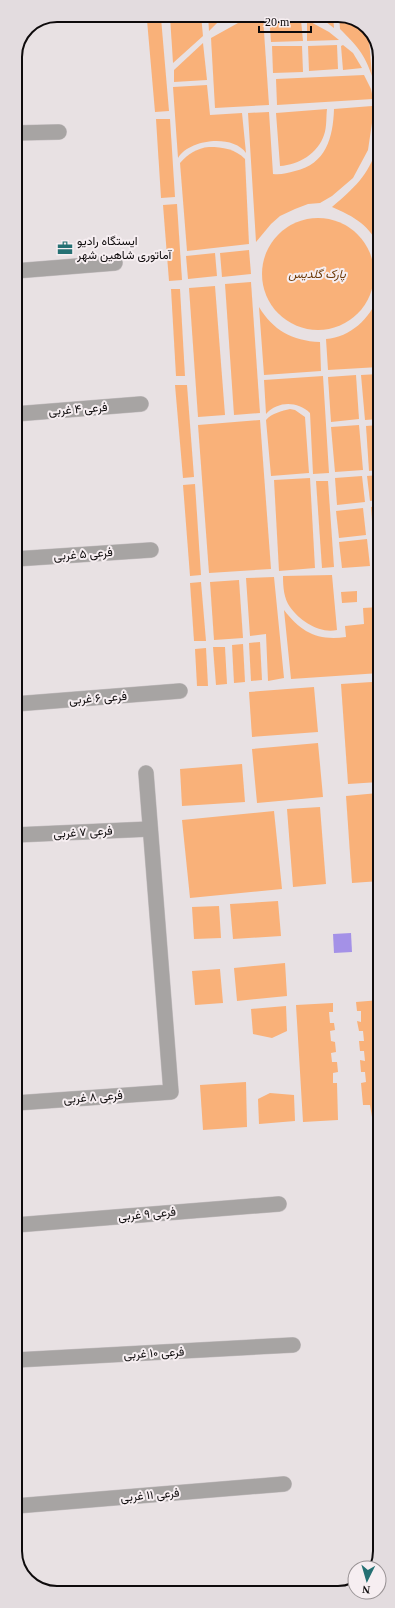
<svg xmlns="http://www.w3.org/2000/svg" width="395" height="1608" font-family="'Times New Roman',Vazirmatn,serif">
<style>
.green{fill:#f9b179}
.water{fill:#a491e7}
.lines{fill:none;stroke-linecap:round;stroke-linejoin:round}
.street-casing{stroke:#c5bfc1;stroke-width:16}
.street{stroke:#a7a4a3;stroke-width:15}
.labels{text-anchor:middle;dominant-baseline:central;stroke-width:4;stroke-linejoin:round;paint-order:stroke}
.poi-label{font-size:12px;fill:#0e0b0c;stroke:#f6eef1;text-anchor:start}
.park-label{font-size:12px;font-style:italic;fill:#6e3b09;stroke:#f6eef1}
.street-label{font-size:12px;fill:#0e0b0c;stroke:#f6eef1}
.rim{fill:none;stroke:#0e0b0c;stroke-width:2}
</style>
<rect width="100%" height="100%" fill="#e8e1e3"/>
<!-- green -->
<g class="green">
<path d="M 201,15 L 203,36 L 173,63 L 170,16 Z"/>
<path d="M 208,15 L 234,15 L 218,22 L 209,31 Z"/>
<path d="M 269,15 L 295,17 L 301,20 L 303,41 L 271,42 Z"/>
<path d="M 314,15 L 333,15 L 334,28 L 322,19 Z"/>
<path d="M 339,15 L 343,15 L 368,27 L 372,76 C 364,53 357,46 340,29 Z"/>
<path d="M 263,17 L 269,105 L 215,108 L 211,38 L 238,23 Z"/>
<path d="M 161,18 L 169,111 L 155,112 L 147,20 Z"/>
<path d="M 307,20 L 329,32 L 339,40 L 307,41 Z"/>
<path d="M 375,41 L 379,49 L 379,98 Z"/>
<path d="M 203,43 L 207,80 L 174,82 L 174,70 Z"/>
<path d="M 337,45 L 338,69 L 309,71 L 308,46 Z"/>
<path d="M 343,45 L 353,53 L 362,68 L 343,70 L 341,46 Z"/>
<path d="M 272,46 L 302,46 L 303,72 L 273,73 Z"/>
<path d="M 364,75 L 371,89 L 373,99 L 277,105 L 276,79 Z"/>
<path d="M 207,85 L 210,115 L 242,113 L 246,153 C 233,134 189,139 178,158 L 173,87 Z"/>
<path d="M 372,106 L 372,123 L 368,150 L 353,178 L 332,196 L 320,203 L 308,204 L 295,209 L 280,216 L 271,224 L 256,242 L 248,113 L 269,112 L 273,174 C 281,175 287,173 295,171 C 326,164 333,138 334,109 Z"/>
<path d="M 327,109 C 326,117 327,127 324,135 C 318,153 299,165 280,166 L 276,113 Z"/>
<path d="M 156,119 L 170,119 L 175,197 L 161,198 Z"/>
<path d="M 209,147 C 223,147 235,149 245,159 L 249,244 L 187,251 L 180,163 C 188,154 197,148 209,147 Z"/>
<path d="M 377,148 L 379,182 L 379,249 C 372,226 353,216 332,207 C 354,188 368,176 377,148 Z"/>
<path d="M 177,204 L 182,280 L 169,281 L 163,205 Z"/>
<circle cx="318" cy="274" r="56"/>
<path d="M 249,250 L 251,274 L 222,277 L 220,253 Z"/>
<path d="M 215,253 L 217,276 L 188,279 L 186,256 Z"/>
<path d="M 251,282 L 260,413 L 234,415 L 225,284 Z"/>
<path d="M 215,286 L 225,415 L 198,417 L 189,288 Z"/>
<path d="M 171,289 L 180,289 L 185,376 L 176,376 Z"/>
<path d="M 379,296 L 379,367 L 328,370 L 326,339 C 351,337 369,319 379,296 Z"/>
<path d="M 259,307 C 273,330 292,341 320,342 L 321,371 L 264,375 Z"/>
<path d="M 379,374 L 379,419 L 365,420 L 361,375 Z"/>
<path d="M 356,375 L 359,419 L 331,422 L 328,377 Z"/>
<path d="M 323,376 L 329,473 L 313,474 L 310,413 C 297,401 278,401 266,414 L 264,380 Z"/>
<path d="M 175,385 L 187,385 L 194,477 L 183,478 Z"/>
<path d="M 290,409 L 295,410 L 305,417 L 309,473 L 271,476 L 266,420 C 272,413 282,411 290,409 Z"/>
<path d="M 260,420 L 271,569 L 209,573 L 198,425 Z"/>
<path d="M 359,425 L 363,470 L 335,472 L 331,427 Z"/>
<path d="M 379,425 L 379,470 L 369,471 L 366,426 Z"/>
<path d="M 379,475 L 379,500 L 370,501 L 367,476 Z"/>
<path d="M 362,476 L 365,502 L 337,505 L 335,478 Z"/>
<path d="M 310,478 L 315,568 L 279,571 L 274,480 Z"/>
<path d="M 316,481 L 328,481 L 334,567 L 322,568 Z"/>
<path d="M 195,484 L 201,575 L 190,576 L 183,485 Z"/>
<path d="M 379,506 L 379,533 L 373,534 L 371,507 Z"/>
<path d="M 363,508 L 366,535 L 339,538 L 336,511 Z"/>
<path d="M 367,539 L 370,566 L 342,568 L 339,542 Z"/>
<path d="M 379,539 L 379,567 L 377,567 L 374,540 Z"/>
<path d="M 332,575 L 337,630 C 320,634 300,621 290,607 C 284,599 283,587 283,576 Z"/>
<path d="M 274,577 L 284,678 L 268,681 L 266,634 L 250,636 L 246,578 Z"/>
<path d="M 239,580 L 243,638 L 214,640 L 210,582 Z"/>
<path d="M 201,582 L 206,641 L 194,641 L 190,583 Z"/>
<path d="M 357,591 L 357,602 L 342,603 L 341,592 Z"/>
<path d="M 380,607 L 380,673 L 291,679 L 284,610 C 301,632 317,641 346,637 L 345,626 L 364,624 L 363,608 Z"/>
<path d="M 260,642 L 262,680 L 251,681 L 249,643 Z"/>
<path d="M 243,644 L 245,682 L 234,683 L 232,645 Z"/>
<path d="M 213,647 L 225,647 L 227,684 L 216,685 Z"/>
<path d="M 206,648 L 208,686 L 197,686 L 195,649 Z"/>
<path d="M 372,682 L 379,782 L 348,784 L 341,684 Z"/>
<path d="M 314,687 L 318,732 L 252,737 L 249,692 Z"/>
<path d="M 318,743 L 323,797 L 257,803 L 252,749 Z"/>
<path d="M 242,764 L 245,802 L 182,806 L 180,769 Z"/>
<path d="M 378,793 L 380,815 L 380,881 L 352,883 L 346,796 Z"/>
<path d="M 320,807 L 326,884 L 293,887 L 287,809 Z"/>
<path d="M 274,811 L 282,889 L 190,898 L 182,820 Z"/>
<path d="M 278,901 L 281,936 L 233,939 L 230,904 Z"/>
<path d="M 219,906 L 221,938 L 194,939 L 192,907 Z"/>
<path d="M 285,963 L 287,996 L 237,1001 L 234,968 Z"/>
<path d="M 220,969 L 223,1003 L 195,1005 L 192,971 Z"/>
<path d="M 380,1000 L 380,1116 L 372,1117 L 370,1105 L 363,1105 L 361,1083 L 366,1082 L 365,1072 L 361,1072 L 360,1060 L 365,1061 L 364,1051 L 360,1051 L 359,1041 L 364,1041 L 363,1031 L 359,1031 L 357,1021 L 361,1022 L 361,1011 L 357,1011 L 356,1002 Z"/>
<path d="M 333,1003 L 333,1012 L 329,1012 L 330,1023 L 334,1023 L 335,1030 L 330,1031 L 331,1041 L 335,1042 L 336,1052 L 331,1053 L 332,1062 L 337,1062 L 338,1072 L 333,1073 L 333,1083 L 337,1083 L 338,1120 L 303,1122 L 296,1005 Z"/>
<path d="M 286,1006 L 287,1031 L 272,1038 L 253,1034 L 251,1009 Z"/>
<path d="M 246,1082 L 247,1127 L 203,1130 L 200,1085 Z"/>
<path d="M 270,1093 L 294,1095 L 295,1121 L 259,1124 L 258,1099 Z"/>
</g>
<!-- water -->
<path class="water" d="M 351,933 L 352,952 L 334,953 L 333,934 Z"/>
<g class="lines">
<!-- street casing -->
<g class="street-casing">
<g id="street">
<path d="M 15,133 L 59,132"/>
<path d="M 15,271 L 115,263"/>
<path d="M 15,414 L 141,404"/>
<path d="M 15,559 L 151,550"/>
<path d="M 15,704 L 180,691"/>
<path d="M 15,835 L 150,829"/>
<path d="M 16,1103 L 171,1092 L 146,773"/>
<path d="M 16,1225 L 279,1204"/>
<path d="M 16,1360 L 293,1345"/>
<path d="M 16,1506 L 284,1484"/>
</g>
</g>
<!-- street -->
<use href="#street" class="street"/>
</g>
<!-- icons -->
<defs>
<g id="office-bare" transform="scale(1.2)"><path d="M-6-3h4V-5.5h4V-3h4V5H-6ZM-1-4.5V-3h2v-1.5ZM-6 0V1H6V0Z" fill="#257073" stroke="#f6eef1" stroke-width="2.5" paint-order="stroke"/></g>
</defs>
<g fill-rule="evenodd">
<use href="#office-bare" x="65" y="248"/>
</g>
<g class="labels">
<!-- poi labels -->
<g class="poi-label">
<text x="77" y="241">ایستگاه رادیو<tspan x="77" dy="14">آماتوری شاهین شهر</tspan></text>
</g>
<!-- park labels -->
<g class="park-label">
<text x="317" y="274">پارک گلدیس</text>
</g>
<!-- street labels -->
<g class="street-label">
<text transform="translate(78 409) rotate(-4)">فرعی ۴ غربی</text>
<text transform="translate(83 554) rotate(-4)">فرعی ۵ غربی</text>
<text transform="translate(98 698) rotate(-4)">فرعی ۶ غربی</text>
<text transform="translate(83 832) rotate(-3)">فرعی ۷ غربی</text>
<text transform="translate(93 1097) rotate(-4)">فرعی ۸ غربی</text>
<text transform="translate(147 1214) rotate(-5)">فرعی ۹ غربی</text>
<text transform="translate(154 1353) rotate(-3)">فرعی ۱۰ غربی</text>
<text transform="translate(150 1495) rotate(-5)">فرعی ۱۱ غربی</text>
</g>
</g>
<!-- crop -->
<path d="M0 0H395V1608H0ZM57 22H338A35 35 0 0 1 373 57V1551A35 35 0 0 1 338 1586H57A35 35 0 0 1 22 1551V57A35 35 0 0 1 57 22Z" fill="#e3dcdf" fill-rule="evenodd"/>
<path class="rim" d="M57 22H338A35 35 0 0 1 373 57V1551A35 35 0 0 1 338 1586H57A35 35 0 0 1 22 1551V57A35 35 0 0 1 57 22Z"/>
<!-- north arrow -->
<g transform="translate(367 1580) rotate(185)"><circle r="19" fill="#f6eef1" stroke="#999395"/>
<path d="M0-3L7 15L0 10L-7 15Z" fill="#257073"/>
<text y="-6" font-size="11" font-weight="bold" text-anchor="middle" fill="#0e0b0c">N</text>
</g>
<!-- scale -->
<path d="M259 26v6h52v-6" fill="none" stroke="#0e0b0c" stroke-width="2"/>
<text x="265" y="26" font-size="12" fill="#0e0b0c" stroke="#f6eef1" stroke-width="3" paint-order="stroke">20 m</text>
</svg>
